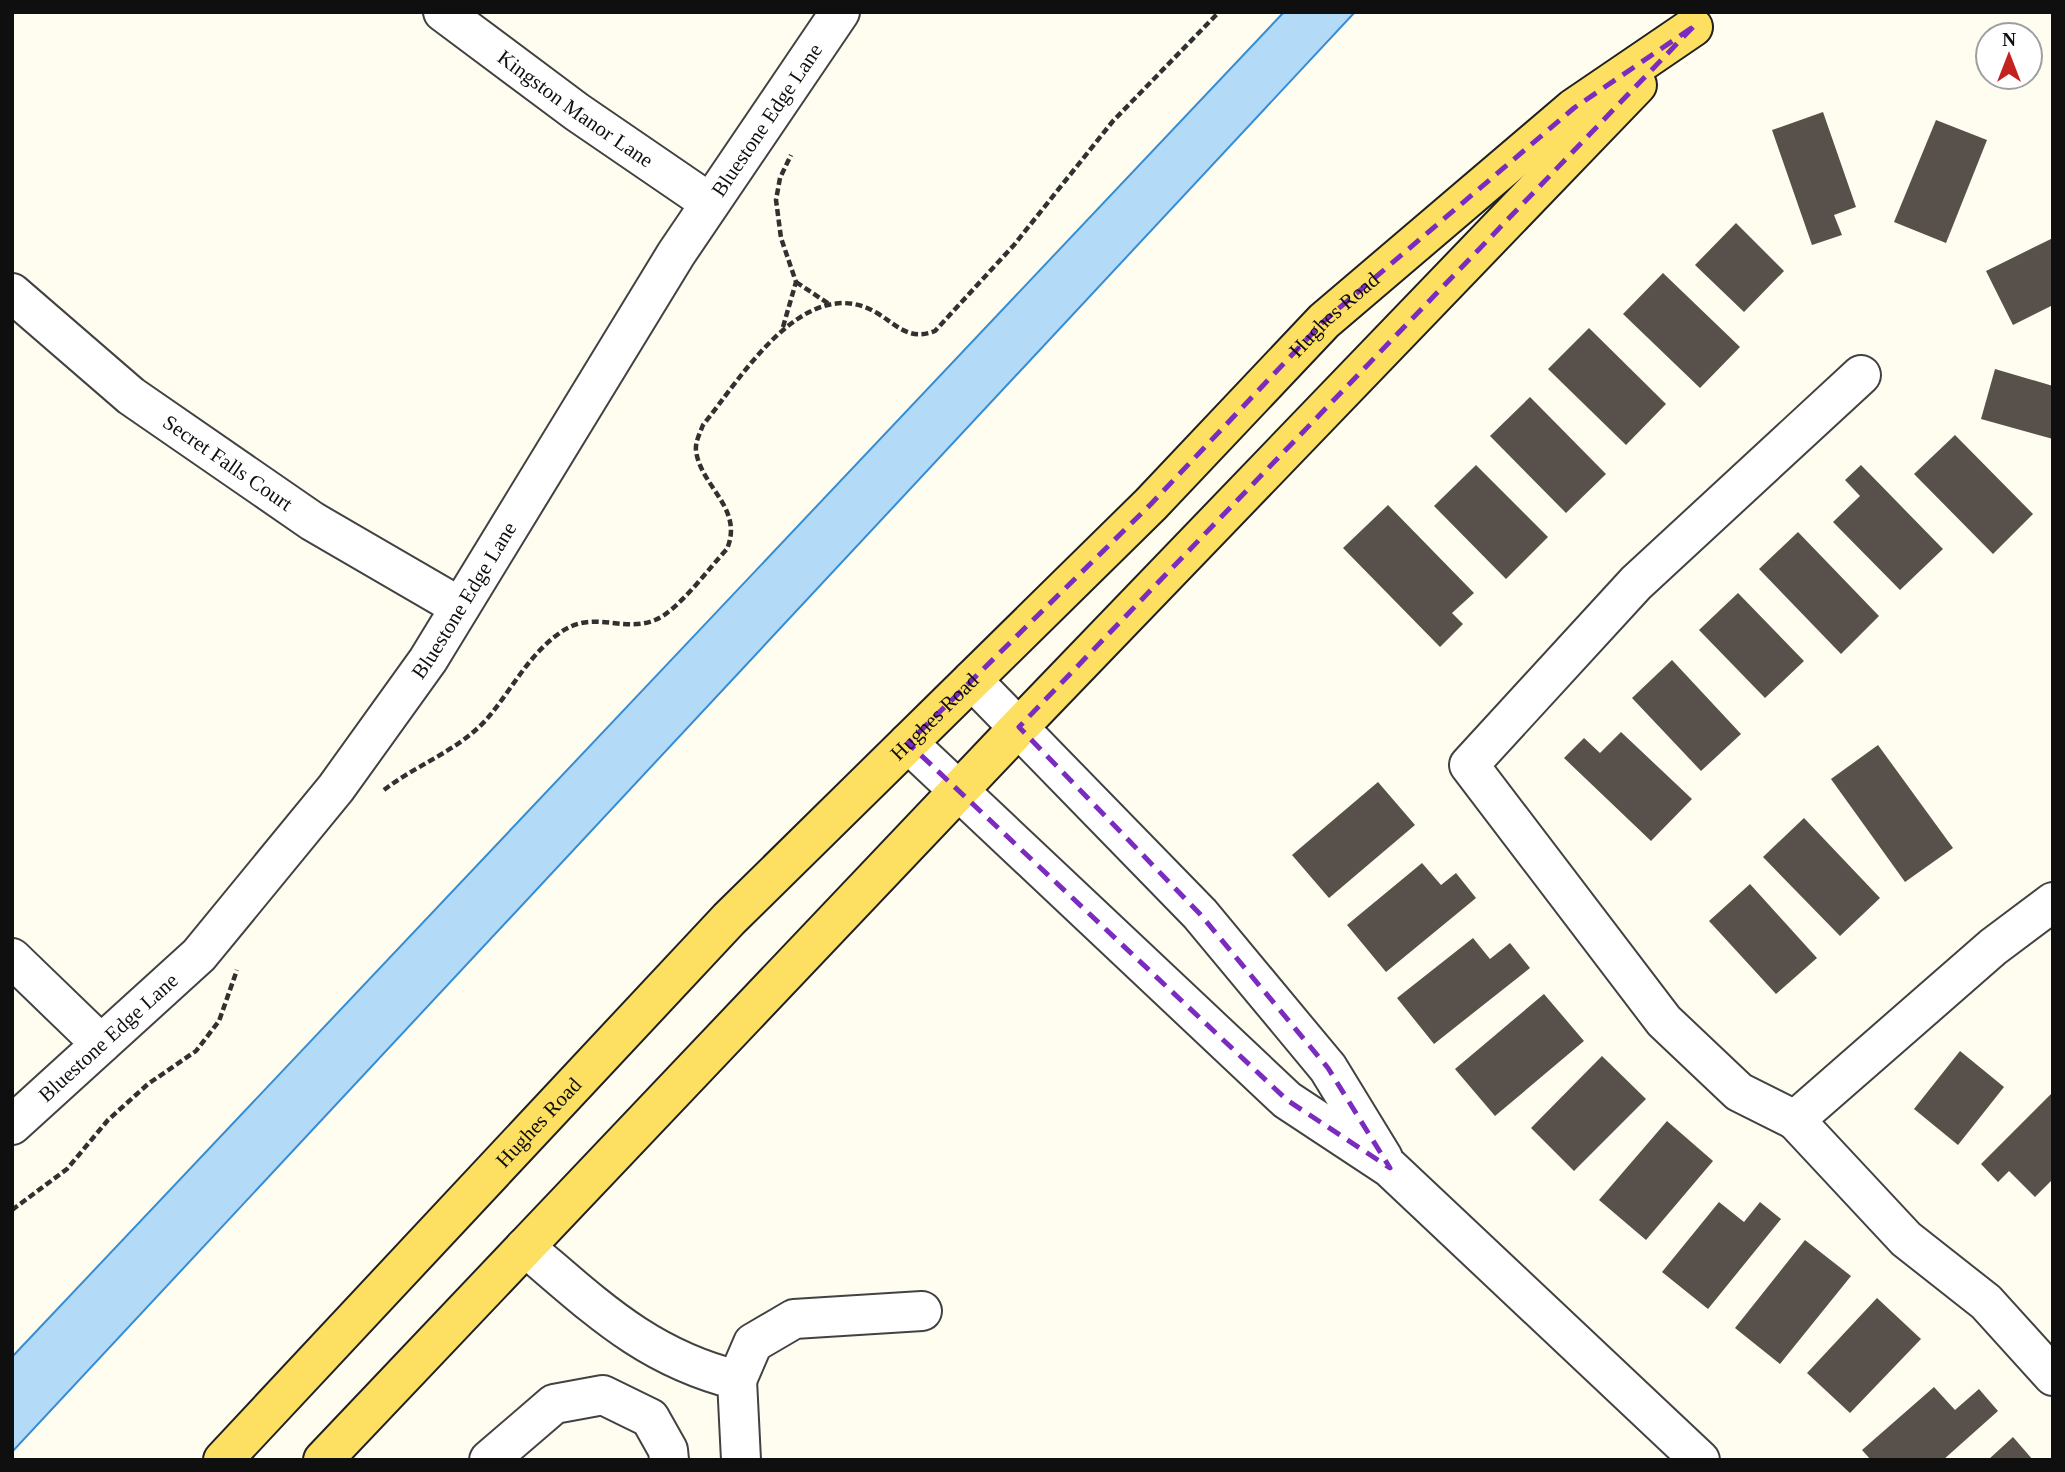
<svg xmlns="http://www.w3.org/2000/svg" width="2065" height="1472" font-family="'Times New Roman',serif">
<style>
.water{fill:#b3dbf8;stroke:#378dd2;stroke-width:2}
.building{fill:#58504a}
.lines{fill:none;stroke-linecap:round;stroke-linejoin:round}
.minor-casing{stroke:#424242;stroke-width:42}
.major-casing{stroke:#202020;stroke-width:42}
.path{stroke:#313131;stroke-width:4.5;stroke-dasharray:7 3.5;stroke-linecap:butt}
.minor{stroke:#fff;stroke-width:38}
.major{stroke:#fddf62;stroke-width:38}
.marked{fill:none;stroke:#7b2cbf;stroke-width:5;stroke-dasharray:14 9;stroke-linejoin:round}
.labels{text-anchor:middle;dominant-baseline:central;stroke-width:7;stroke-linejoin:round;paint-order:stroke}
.street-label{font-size:21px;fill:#0f0f0f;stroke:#fff}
</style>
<rect width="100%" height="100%" fill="#fffdf0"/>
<!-- water -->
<path class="water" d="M 1284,12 L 1355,12 L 12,1452 L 12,1357 Z"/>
<!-- building -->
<g class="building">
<path d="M 1823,112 L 1856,207 L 1834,215 L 1842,235 L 1812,245 L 1772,130 Z"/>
<path d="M 1936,120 L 1987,140 L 1946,243 L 1894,222 Z"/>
<path d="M 1736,223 L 1784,271 L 1744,312 L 1695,265 Z"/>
<path d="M 2053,238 L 2053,305 L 2013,325 L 1986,271 Z"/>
<path d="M 1663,273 L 1740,347 L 1700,388 L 1623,314 Z"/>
<path d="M 1589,328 L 1666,404 L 1626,445 L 1548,369 Z"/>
<path d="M 1995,369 L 2053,386 L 2053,439 L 1981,419 Z"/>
<path d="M 1530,397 L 1606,474 L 1566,513 L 1490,436 Z"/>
<path d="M 1955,435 L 2033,514 L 1993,554 L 1914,474 Z"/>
<path d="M 1476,465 L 1548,537 L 1506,579 L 1434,506 Z"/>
<path d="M 1861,465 L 1943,549 L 1900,590 L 1833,522 L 1860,496 L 1845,480 Z"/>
<path d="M 1388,505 L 1474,593 L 1452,613 L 1463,624 L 1440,647 L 1343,548 Z"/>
<path d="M 1798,532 L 1879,616 L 1841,654 L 1759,569 Z"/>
<path d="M 1738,593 L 1804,661 L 1765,698 L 1699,630 Z"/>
<path d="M 1672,660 L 1741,734 L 1701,771 L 1632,698 Z"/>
<path d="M 1621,732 L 1692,799 L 1651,841 L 1564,758 L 1584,738 L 1600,753 Z"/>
<path d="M 1878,745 L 1953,848 L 1905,882 L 1831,779 Z"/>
<path d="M 1378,782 L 1415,825 L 1329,898 L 1292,855 Z"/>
<path d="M 1804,818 L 1880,898 L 1840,936 L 1763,857 Z"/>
<path d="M 1422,863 L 1441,885 L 1456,873 L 1476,898 L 1386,972 L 1347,925 Z"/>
<path d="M 1750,884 L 1817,958 L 1776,994 L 1709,921 Z"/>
<path d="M 1473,938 L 1490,959 L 1510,943 L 1530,968 L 1434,1044 L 1397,998 Z"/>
<path d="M 1544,994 L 1584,1041 L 1495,1116 L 1455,1069 Z"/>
<path d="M 1960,1051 L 2004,1087 L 1958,1145 L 1914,1109 Z"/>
<path d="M 1602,1056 L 1646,1099 L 1574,1171 L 1531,1128 Z"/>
<path d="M 2053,1092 L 2053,1179 L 2035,1197 L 2009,1171 L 1998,1182 L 1981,1164 Z"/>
<path d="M 1667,1121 L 1713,1161 L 1646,1240 L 1599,1200 Z"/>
<path d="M 1719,1202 L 1744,1222 L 1760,1202 L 1781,1219 L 1708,1309 L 1662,1272 Z"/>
<path d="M 1805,1240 L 1851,1276 L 1780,1364 L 1735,1328 Z"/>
<path d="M 1877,1298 L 1921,1339 L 1850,1413 L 1807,1373 Z"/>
<path d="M 1934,1387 L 1955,1410 L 1979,1389 L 1998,1411 L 1943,1460 L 1871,1460 L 1862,1450 Z"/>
<path d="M 2013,1437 L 2033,1460 L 1988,1460 Z"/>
</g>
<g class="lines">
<!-- minor casing -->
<g class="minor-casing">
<g id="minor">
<path id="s1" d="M 443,12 L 577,112 L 710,203"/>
<path id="s2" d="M 12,293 L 131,396 L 312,521 L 460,607"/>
<path d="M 1861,375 L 1636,583 L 1469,765 L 1664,1021 L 1739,1092 L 1795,1120 L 1993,947 L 2053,902"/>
<path d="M 972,680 L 1200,914 L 1328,1068 L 1383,1158"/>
<path d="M 908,743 L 1287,1100 L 1390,1168 L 1700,1460"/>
<path d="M 12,958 L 101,1044"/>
<path d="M 1795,1120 L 1906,1239 L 1986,1302 L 2053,1376"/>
<path id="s3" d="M 12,1125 L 199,955 L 336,788 L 428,660 L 676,254 L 840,12"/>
<path d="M 525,1247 C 595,1306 645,1357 737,1380 L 741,1460"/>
<path d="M 737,1380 L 753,1343 L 794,1319 L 922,1311"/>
<path d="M 489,1460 L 554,1404 L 603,1395 L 650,1418 L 668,1450 L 669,1460"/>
</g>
</g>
<!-- major casing -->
<g class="major-casing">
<g id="major">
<path id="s4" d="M 223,1460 L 729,919 L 1151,504 L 1324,321 L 1574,108 L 1693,27"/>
<path d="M 323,1460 L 1019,727 L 1637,85"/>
</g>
</g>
<!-- path -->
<g class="path">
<path d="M 796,282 L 829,304"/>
<path d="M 783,327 L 796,282 L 781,238 L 776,200 L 780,178 L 791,155"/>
<path d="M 384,790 C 416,765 457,751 485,721 C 510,693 526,658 557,635 C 592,607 621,634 655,620 C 678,611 709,568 727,549 C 744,508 701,487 696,451 C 695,442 700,433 703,425 C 741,378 805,270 877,313 C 898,326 909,341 935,331 L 1014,245 L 1113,121 L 1219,12"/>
<path d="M 12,1210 L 67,1169 L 108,1120 L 148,1084 L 196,1051 L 219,1021 L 237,970"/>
</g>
<!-- minor -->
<use href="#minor" class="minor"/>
<!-- major -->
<use href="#major" class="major"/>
</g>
<!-- marked area -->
<path class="marked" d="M 1693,27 L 1019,727 L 1200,914 L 1328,1068 L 1390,1168 L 1287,1100 L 908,743 L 1151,504 L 1324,321 L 1574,108 Z"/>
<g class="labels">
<!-- street labels -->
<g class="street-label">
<text stroke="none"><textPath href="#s1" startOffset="164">Kingston Manor Lane</textPath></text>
<text stroke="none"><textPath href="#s3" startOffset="1264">Bluestone Edge Lane</textPath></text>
<text stroke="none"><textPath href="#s4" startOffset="1596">Hughes Road</textPath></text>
<text stroke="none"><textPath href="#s2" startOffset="275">Secret Falls Court</textPath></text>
<text stroke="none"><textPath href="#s3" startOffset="696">Bluestone Edge Lane</textPath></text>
<text stroke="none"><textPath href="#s4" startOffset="1029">Hughes Road</textPath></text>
<text stroke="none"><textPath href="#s3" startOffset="130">Bluestone Edge Lane</textPath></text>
<text stroke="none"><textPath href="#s4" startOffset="462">Hughes Road</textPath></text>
</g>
</g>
<!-- border -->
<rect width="2065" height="1472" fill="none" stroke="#0f0f0f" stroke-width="28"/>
<!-- north arrow -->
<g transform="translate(2009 56)"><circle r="33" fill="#ffffff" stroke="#9f9f9f" stroke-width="2"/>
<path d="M0-5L12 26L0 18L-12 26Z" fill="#c42121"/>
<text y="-10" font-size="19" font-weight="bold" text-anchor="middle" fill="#0f0f0f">N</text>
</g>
</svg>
